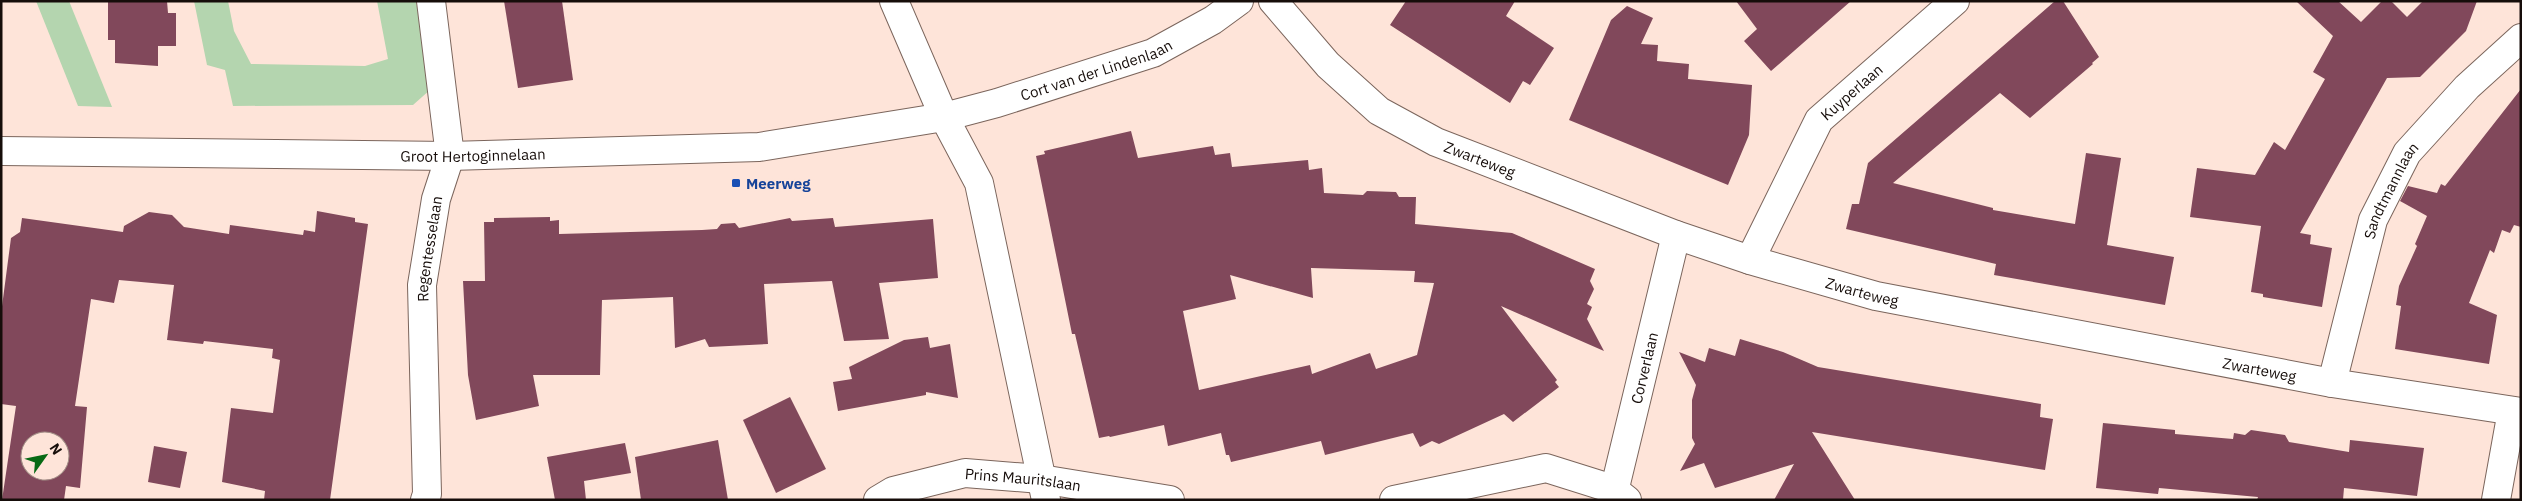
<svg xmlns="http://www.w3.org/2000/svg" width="2522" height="501" font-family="'IBM Plex Sans',sans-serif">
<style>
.green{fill:#b4d5af}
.building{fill:#81485b;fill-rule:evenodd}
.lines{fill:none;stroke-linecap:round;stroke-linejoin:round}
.minor-casing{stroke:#7b655c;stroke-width:30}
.major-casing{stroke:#7b655c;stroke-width:30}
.minor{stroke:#fff;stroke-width:28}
.major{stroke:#fff;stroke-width:28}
.transit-dot{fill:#1a4fb4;stroke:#fee4d9;stroke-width:2}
.labels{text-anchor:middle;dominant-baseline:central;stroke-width:5;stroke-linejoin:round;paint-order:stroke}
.street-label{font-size:15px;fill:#160d0a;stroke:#fee4d9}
.transit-label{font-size:15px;font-weight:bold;fill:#164399;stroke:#fee4d9;text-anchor:start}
</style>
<rect width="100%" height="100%" fill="#fee4d9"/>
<!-- green -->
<g class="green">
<path d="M 36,1 L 69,1 L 112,107 L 78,106 Z"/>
<path d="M 194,1 L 228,1 L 234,31 L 251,64 L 365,66 L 388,59 L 377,1 L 416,1 L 431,89 L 413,105 L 233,106 L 225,70 L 207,65 Z"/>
</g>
<!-- building -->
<g class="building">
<path d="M 108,1 L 167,1 L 168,13 L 176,13 L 176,46 L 158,46 L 158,66 L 115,63 L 115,40 L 108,40 Z"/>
<path d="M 504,1 L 562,1 L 573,80 L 518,88 Z"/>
<path d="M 1406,1 L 1515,1 L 1506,16 L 1554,48 L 1530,85 L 1523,81 L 1510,103 L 1390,25 Z"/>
<path d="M 1736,1 L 1851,1 L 1771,71 L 1744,41 L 1757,29 Z"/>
<path d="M 2055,1 L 2063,1 L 2099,57 L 2092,63 L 2093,64 L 2030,118 L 2000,93 L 1893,183 L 1993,208 L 1993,210 L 2075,224 L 2086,153 L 2121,158 L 2107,245 L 2174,257 L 2165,305 L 1994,275 L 1996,264 L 1846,229 L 1852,204 L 1859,204 L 1868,163 Z"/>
<path d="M 2296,1 L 2338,1 L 2361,22 L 2382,1 L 2391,1 L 2407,17 L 2423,1 L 2477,1 L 2466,31 L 2420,77 L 2387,78 L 2300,233 L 2311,235 L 2310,244 L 2332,248 L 2322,307 L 2263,297 L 2263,294 L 2251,292 L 2261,226 L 2190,217 L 2197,168 L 2255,175 L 2274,142 L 2285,150 L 2325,79 L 2313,72 L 2333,36 Z"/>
<path d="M 1627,6 L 1653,18 L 1641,44 L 1658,45 L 1657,61 L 1689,64 L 1688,79 L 1752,85 L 1749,135 L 1728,185 L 1569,120 L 1611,20 Z"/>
<path d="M 2521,89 L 2521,227 L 2514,225 L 2510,233 L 2502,230 L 2494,253 L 2490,250 L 2469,303 L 2497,315 L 2489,364 L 2395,349 L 2401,306 L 2396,305 L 2399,286 L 2417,246 L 2415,244 L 2427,216 L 2400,201 L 2408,186 L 2437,193 L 2441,184 L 2445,186 Z"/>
<path d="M 1131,131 L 1138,158 L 1213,146 L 1215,155 L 1230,153 L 1232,167 L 1308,160 L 1309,170 L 1322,168 L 1324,193 L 1363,195 L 1367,191 L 1396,192 L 1399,197 L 1416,197 L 1415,224 L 1512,233 L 1595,269 L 1590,281 L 1594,289 L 1587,304 L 1592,307 L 1587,319 L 1604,351 L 1501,306 L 1557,380 L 1555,382 L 1559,387 L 1513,422 L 1504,414 L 1439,444 L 1432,441 L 1420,447 L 1413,433 L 1325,455 L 1321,441 L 1231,462 L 1229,455 L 1226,455 L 1221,433 L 1168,446 L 1164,425 L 1110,437 L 1109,436 L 1099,438 L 1075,334 L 1072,334 L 1036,156 L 1045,154 L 1044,151 ZM 1311,268 L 1415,271 L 1414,282 L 1434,283 L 1417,355 L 1376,369 L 1370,353 L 1312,374 L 1310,365 L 1199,390 L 1183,311 L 1236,299 L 1230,275 L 1313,298 Z"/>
<path d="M 317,211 L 355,218 L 355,222 L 368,224 L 330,500 L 264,500 L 265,491 L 222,482 L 231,408 L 273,413 L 280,360 L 272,358 L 273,349 L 204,341 L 203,344 L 167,340 L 174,285 L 119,280 L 114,303 L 91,299 L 75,406 L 87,407 L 80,488 L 66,486 L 64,500 L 2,500 L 16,406 L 1,404 L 1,314 L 11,238 L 20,232 L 22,218 L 123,232 L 124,226 L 149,212 L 172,215 L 184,227 L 229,234 L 230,225 L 303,235 L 304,230 L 315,232 ZM 30,441 L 60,441 L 60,471 L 30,471 Z"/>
<path d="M 550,217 L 550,221 L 559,220 L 559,234 L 702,230 L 717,229 L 721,224 L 735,223 L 739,228 L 790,218 L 792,221 L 833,218 L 835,227 L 933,219 L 938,278 L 879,283 L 889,339 L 844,341 L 832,281 L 764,284 L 768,344 L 709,347 L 705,339 L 675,348 L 673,297 L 602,300 L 600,375 L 533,375 L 539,406 L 476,420 L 468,375 L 463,281 L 485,281 L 484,222 L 494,222 L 494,218 Z"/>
<path d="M 928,337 L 930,348 L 950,344 L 958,398 L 926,392 L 926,395 L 838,411 L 833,382 L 852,379 L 849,367 L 904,340 Z"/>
<path d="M 1740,339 L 1783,352 L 1818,367 L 2041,404 L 2040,417 L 2053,419 L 2045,470 L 1812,432 L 1855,500 L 1774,500 L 1794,464 L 1715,488 L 1704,463 L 1680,471 L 1695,444 L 1692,438 L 1692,400 L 1696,385 L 1679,352 L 1705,362 L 1709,348 L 1735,356 Z"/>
<path d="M 790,397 L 826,469 L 776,493 L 743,420 Z"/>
<path d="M 2103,423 L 2175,430 L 2175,434 L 2233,439 L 2234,433 L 2245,435 L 2251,430 L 2285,435 L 2289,442 L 2349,452 L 2350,440 L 2424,448 L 2417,496 L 2344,488 L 2343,500 L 2257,500 L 2258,497 L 2159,488 L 2158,494 L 2096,488 Z"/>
<path d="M 718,440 L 728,500 L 641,500 L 635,457 Z"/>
<path d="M 625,443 L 631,473 L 584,481 L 586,500 L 555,500 L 547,457 Z"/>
<path d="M 154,446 L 187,452 L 180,488 L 148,482 Z"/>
</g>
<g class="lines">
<!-- minor casing -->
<g class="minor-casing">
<g id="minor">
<path d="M 894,1 L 944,117 L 979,183 L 1046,500"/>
<path id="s1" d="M 1273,1 L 1328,65 L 1379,111 L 1436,142 L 1676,235 L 1750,260 L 1876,296 L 2332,383 L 2521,412"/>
<path id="s2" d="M 1750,260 L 1819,120 L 1955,1"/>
<path id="s3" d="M 2332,383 L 2373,220 L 2407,153 L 2467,87 L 2521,38"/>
<path id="s4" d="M 425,500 L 427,494 L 422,285 L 436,199 L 450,156 L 431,1"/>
<path id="s5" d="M 878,500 L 893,491 L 965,473 L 1041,479 L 1170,500"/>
<path d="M 1394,500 L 1546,468 L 1613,489 L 1627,500"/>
<path id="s6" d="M 1612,500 L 1676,235"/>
<path d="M 2496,500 L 2512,411"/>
</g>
</g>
<!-- major casing -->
<g class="major-casing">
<g id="major">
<path id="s7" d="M 1,151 L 450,156 L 759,147 L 944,117 L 997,103 L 1153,53 L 1213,20 L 1239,1"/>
</g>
</g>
<!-- minor -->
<use href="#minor" class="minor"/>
<!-- major -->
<use href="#major" class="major"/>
</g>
<!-- markers -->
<rect class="transit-dot" x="731" y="178" width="10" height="10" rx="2.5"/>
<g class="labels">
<!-- street labels -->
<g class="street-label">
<text stroke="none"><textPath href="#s7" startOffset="1105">Cort van der Lindenlaan</textPath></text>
<text stroke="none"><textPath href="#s2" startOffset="199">Kuyperlaan</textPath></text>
<text stroke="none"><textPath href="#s7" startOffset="472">Groot Hertoginnelaan</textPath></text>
<text stroke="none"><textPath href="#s1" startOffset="265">Zwarteweg</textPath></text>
<text stroke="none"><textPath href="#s3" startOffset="202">Sandtmannlaan</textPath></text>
<text stroke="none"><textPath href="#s4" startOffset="252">Regentesselaan</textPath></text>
<text stroke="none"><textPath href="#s1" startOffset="670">Zwarteweg</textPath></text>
<text stroke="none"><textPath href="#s6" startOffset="136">Corverlaan</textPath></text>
<text stroke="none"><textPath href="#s1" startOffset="1075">Zwarteweg</textPath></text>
<text stroke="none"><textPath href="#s5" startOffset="150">Prins Mauritslaan</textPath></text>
</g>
<!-- transit labels -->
<g class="transit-label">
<text x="746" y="183">Meerweg</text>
</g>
</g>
<!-- border -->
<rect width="2522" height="501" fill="none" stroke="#160d0a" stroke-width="5"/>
<!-- north arrow -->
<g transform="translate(45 456) rotate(57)"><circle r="24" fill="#fee4d9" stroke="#a18e86"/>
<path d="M0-4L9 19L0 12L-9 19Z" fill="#076914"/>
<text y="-8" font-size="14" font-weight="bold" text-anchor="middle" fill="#160d0a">N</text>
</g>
</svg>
